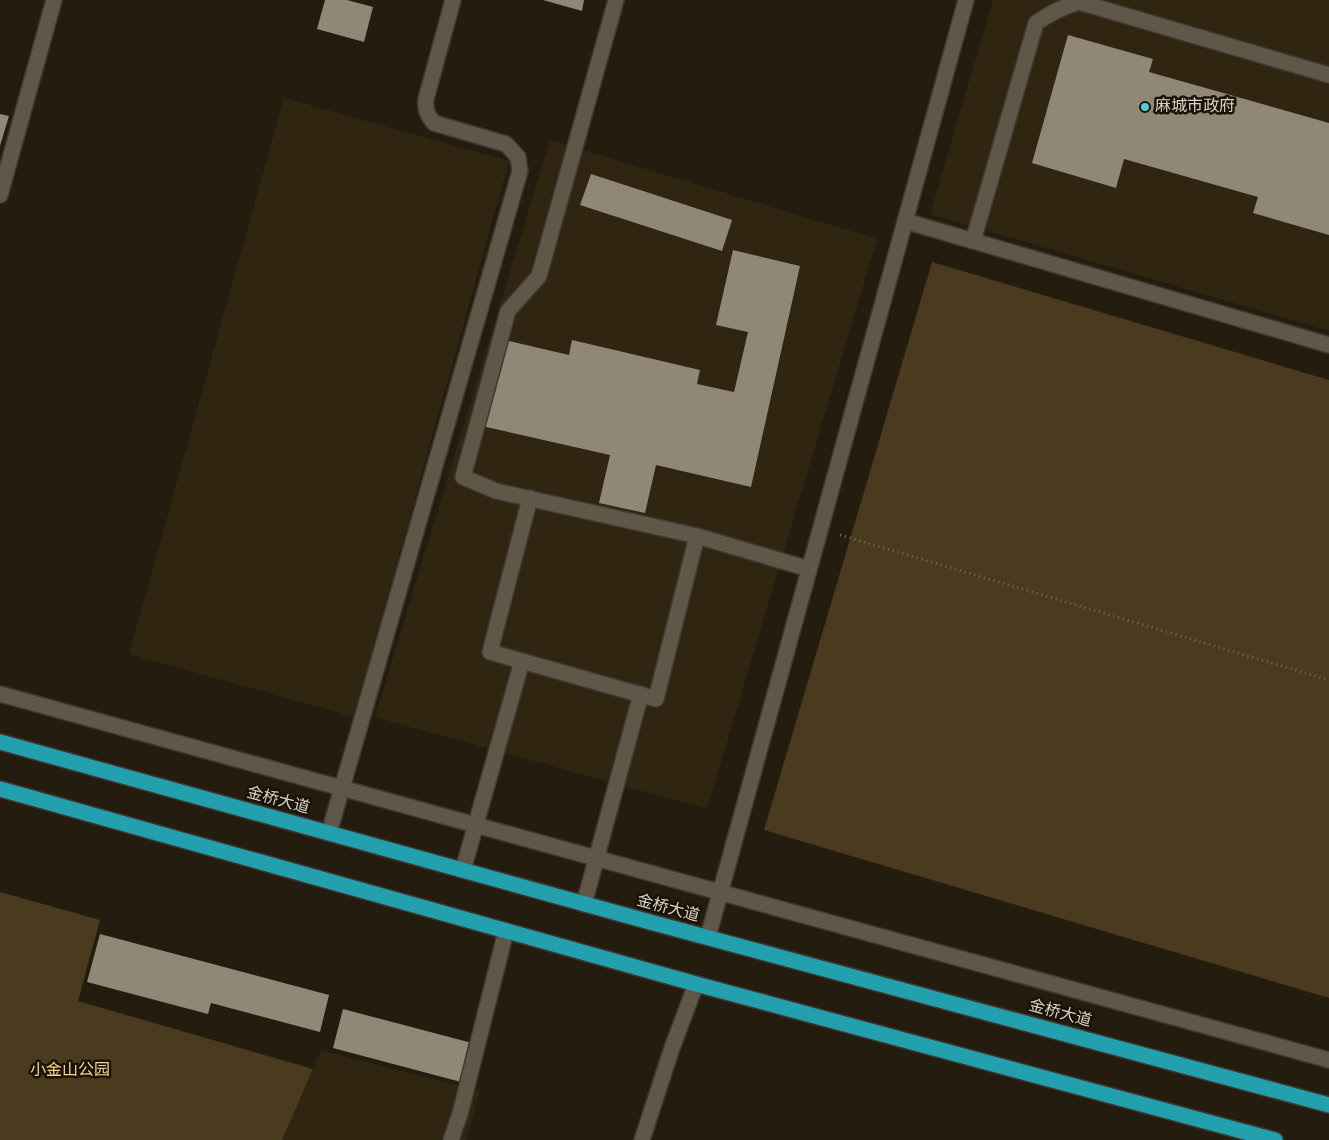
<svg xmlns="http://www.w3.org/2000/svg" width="1329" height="1140" font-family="Overpass,'Noto Sans SC',sans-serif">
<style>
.built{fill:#2f2511}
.green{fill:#4a3b1e}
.building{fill:#908777}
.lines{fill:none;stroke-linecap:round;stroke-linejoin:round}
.lane-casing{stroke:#3e3831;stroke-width:18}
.street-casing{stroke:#3e3831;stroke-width:18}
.highway-casing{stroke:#3e3831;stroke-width:18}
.path{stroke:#726c60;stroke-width:3;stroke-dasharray:1 4;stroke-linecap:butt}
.lane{stroke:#605748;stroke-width:15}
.street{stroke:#605748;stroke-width:15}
.highway{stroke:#23a0ae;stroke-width:15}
.poi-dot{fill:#52cbd9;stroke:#1a1307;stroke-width:2}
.labels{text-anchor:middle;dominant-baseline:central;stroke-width:5;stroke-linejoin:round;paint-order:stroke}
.poi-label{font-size:16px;fill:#d9d4cb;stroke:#1a1307;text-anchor:start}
.street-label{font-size:16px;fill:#d9d4cb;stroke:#1a1307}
.park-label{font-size:16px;fill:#f5d394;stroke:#1a1307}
</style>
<rect width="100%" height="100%" fill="#241d0f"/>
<!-- built -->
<g class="built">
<path d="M 993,0 L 1329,0 L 1329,331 L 930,214 Z"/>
<path d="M 284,98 L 509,161 L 354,717 L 129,654 Z"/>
<path d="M 550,140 L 877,239 L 707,809 L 375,717 Z"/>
<path d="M 321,1050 L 480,1091 L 466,1140 L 282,1140 Z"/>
</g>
<!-- green -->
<g class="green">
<path d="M 932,262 L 1329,380 L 1329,998 L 764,830 Z"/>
<path d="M 0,892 L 100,920 L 78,1001 L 313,1069 L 282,1140 L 0,1140 Z"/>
</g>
<!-- building -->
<g class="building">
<path d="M 325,0 L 347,0 L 373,7 L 364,42 L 317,29 Z"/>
<path d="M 543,0 L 584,0 L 582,11 Z"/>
<path d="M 1068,35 L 1153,59 L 1149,72 L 1329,123 L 1329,235 L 1253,213 L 1258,197 L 1124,159 L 1116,188 L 1032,163 Z"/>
<path d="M 0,114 L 9,116 L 0,146 Z"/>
<path d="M 591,174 L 732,220 L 722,251 L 580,205 Z"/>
<path d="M 733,250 L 800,266 L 751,487 L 656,465 L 645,513 L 599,503 L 610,455 L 482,426 L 501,339 L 569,355 L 572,340 L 700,370 L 697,384 L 734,392 L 748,332 L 716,325 Z"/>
<path d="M 100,934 L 329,995 L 320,1032 L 211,1003 L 208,1014 L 87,982 Z"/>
<path d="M 343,1009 L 472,1043 L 461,1082 L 333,1048 Z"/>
</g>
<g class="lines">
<!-- lane casing -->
<g class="lane-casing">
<g id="lane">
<path d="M 616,0 L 539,276 L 508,311 L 463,477 L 496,491 L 697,536 L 809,569"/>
<path d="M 0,195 L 54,0"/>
<path d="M 905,221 L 1329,345"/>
<path d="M 973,241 L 1036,23 C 1050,13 1062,7 1079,2 L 1329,75"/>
<path d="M 530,498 L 490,652 L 656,699 L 697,536"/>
<path d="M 329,833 L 520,171 L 518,157 L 506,144 L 434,123 C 427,115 425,109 426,99 L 453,0"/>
<path d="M 463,870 L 522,661"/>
<path d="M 584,904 L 641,694"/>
<path d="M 451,1140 L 460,1114 L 506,931"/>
</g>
</g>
<!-- street casing -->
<g class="street-casing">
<g id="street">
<path d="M 0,694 L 1329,1060"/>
<path d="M 708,937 L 966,0"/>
<path d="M 642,1140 L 672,1048 L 696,984"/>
</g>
</g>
<!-- highway casing -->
<g class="highway-casing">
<g id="highway">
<path d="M 0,742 L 650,922 L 1329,1105"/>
<path d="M 0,789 L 696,984 L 1275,1140"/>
</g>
</g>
<!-- path -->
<path class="path" d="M 840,535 L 1329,680"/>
<!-- lane -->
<use href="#lane" class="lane"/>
<!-- street -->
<use href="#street" class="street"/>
<!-- highway -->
<use href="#highway" class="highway"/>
</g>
<!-- markers -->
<circle class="poi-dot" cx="1145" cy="107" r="5"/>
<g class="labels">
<!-- poi labels -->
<g class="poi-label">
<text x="1155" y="107">麻城市政府</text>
</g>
<!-- street labels -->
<g class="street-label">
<text transform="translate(278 801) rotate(15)">金桥大道</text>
<text transform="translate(668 909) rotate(15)">金桥大道</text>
<text transform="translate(1060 1014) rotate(15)">金桥大道</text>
</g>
<!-- park labels -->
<g class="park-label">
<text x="70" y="1071">小金山公园</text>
</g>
</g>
</svg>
